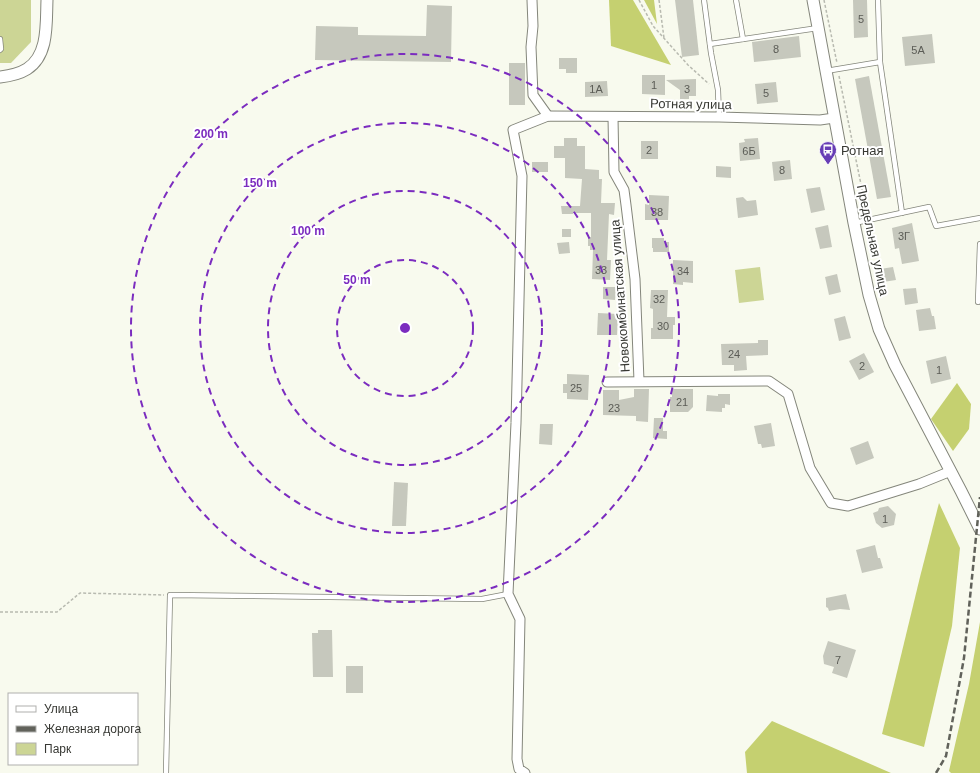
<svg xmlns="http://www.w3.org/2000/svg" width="980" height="773" font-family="Arial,sans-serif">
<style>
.green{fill:#ccd595}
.forest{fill:#c5d070}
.building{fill:#c6c8bd}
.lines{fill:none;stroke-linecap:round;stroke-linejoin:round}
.service-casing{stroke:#84867b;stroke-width:6}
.minor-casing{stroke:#84867b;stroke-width:11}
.tertiary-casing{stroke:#84867b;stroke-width:13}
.path{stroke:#b8bab0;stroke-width:1.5;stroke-dasharray:3 2;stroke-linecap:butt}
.service{stroke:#fff;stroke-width:4.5}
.minor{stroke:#fff;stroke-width:9}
.tertiary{stroke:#fff;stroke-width:11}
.rail{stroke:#61625b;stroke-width:2.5;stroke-dasharray:6 3;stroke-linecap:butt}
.ring{fill:none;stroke:#7b2cbf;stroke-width:2;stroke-dasharray:7 5}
.labels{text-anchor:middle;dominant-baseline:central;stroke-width:4;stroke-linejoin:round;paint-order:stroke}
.number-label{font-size:11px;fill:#5b5c56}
.street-label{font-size:13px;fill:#373833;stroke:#fff}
.poi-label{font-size:13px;fill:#373833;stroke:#fff;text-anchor:start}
.centre{fill:#7b2cbf;stroke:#fff;stroke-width:2}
.ring-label{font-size:12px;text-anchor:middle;font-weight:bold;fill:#7b2cbf;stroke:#fff;stroke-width:4;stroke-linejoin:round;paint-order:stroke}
</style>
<rect width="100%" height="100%" fill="#f8faee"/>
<!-- green -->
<g class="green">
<path d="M 0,0 L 31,0 L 31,42 L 11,63 L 0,63 Z"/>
<path d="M 760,267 L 764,300 L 739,303 L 735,270 Z"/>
</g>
<!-- forest -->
<g class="forest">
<path d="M 609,0 L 633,0 L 671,65 L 611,46 Z"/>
<path d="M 644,0 L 654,0 L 657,24 Z"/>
<path d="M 957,383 L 971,404 L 969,429 L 953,451 L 931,419 Z"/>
<path d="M 939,503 L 960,548 L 952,626 L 924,747 L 882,734 L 920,577 Z"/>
<path d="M 980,622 L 980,773 L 951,773 L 949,771 L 969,684 Z"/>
<path d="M 772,721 L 891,773 L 747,773 L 745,752 Z"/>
</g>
<!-- building -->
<g class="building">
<path d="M 675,0 L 693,0 L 699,55 L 682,57 Z"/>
<path d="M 853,0 L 867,0 L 868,37 L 854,38 Z"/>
<path d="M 427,5 L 452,6 L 451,62 L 315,60 L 316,26 L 358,27 L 358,35 L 426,36 Z"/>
<path d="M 932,34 L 935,63 L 905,66 L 902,37 Z"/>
<path d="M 799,36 L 801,57 L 754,62 L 752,42 Z"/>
<path d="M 559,58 L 577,58 L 577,73 L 566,73 L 566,69 L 559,69 Z"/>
<rect x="509" y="63" width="16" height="42"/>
<path d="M 642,75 L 665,75 L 665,95 L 642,94 Z"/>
<path d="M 869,76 L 891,197 L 877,199 L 855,79 Z"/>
<path d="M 696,79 L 696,96 L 689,96 L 689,99 L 680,99 L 680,90 L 666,80 Z"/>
<path d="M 607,81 L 608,96 L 585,97 L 585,82 Z"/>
<path d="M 776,82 L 778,102 L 757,104 L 755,84 Z"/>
<path d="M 564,138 L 577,138 L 577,146 L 585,146 L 585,169 L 599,170 L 599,179 L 602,179 L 601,203 L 615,203 L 614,215 L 609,214 L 607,260 L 611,260 L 610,280 L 592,279 L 593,250 L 590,250 L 590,246 L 588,246 L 588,237 L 591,237 L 591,213 L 573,213 L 573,214 L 562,214 L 561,206 L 580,206 L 582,179 L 565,178 L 565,158 L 554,158 L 554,146 L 564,146 Z"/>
<path d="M 758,138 L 760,159 L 740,161 L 739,143 L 745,142 L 744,139 Z"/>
<rect x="641" y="141" width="17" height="18"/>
<path d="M 790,160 L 792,179 L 774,181 L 772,162 Z"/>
<rect x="532" y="162" width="16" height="10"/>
<path d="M 716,166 L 731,167 L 731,178 L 716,177 Z"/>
<path d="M 820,187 L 825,210 L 811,213 L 806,189 Z"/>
<path d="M 649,195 L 669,196 L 668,220 L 645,220 L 645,204 L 649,205 Z"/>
<path d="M 743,197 L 747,201 L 756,200 L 758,215 L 738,218 L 736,198 Z"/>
<path d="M 912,223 L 919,261 L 902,264 L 899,248 L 895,249 L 892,228 Z"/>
<path d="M 828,225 L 832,247 L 820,249 L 815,228 Z"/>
<rect x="562" y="229" width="9" height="8"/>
<path d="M 652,238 L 664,238 L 664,242 L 669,242 L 669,252 L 653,252 L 653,248 L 652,248 Z"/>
<path d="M 569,242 L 570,253 L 559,254 L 557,243 Z"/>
<path d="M 673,260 L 693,261 L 693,283 L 683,282 L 683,285 L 673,284 Z"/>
<path d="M 893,267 L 896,280 L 883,282 L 880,269 Z"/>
<path d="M 837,274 L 841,292 L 829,295 L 825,277 Z"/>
<path d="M 603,287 L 616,287 L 615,300 L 603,299 Z"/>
<path d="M 916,288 L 918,303 L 905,305 L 903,289 Z"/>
<path d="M 651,290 L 668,290 L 667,317 L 675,317 L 675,325 L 673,325 L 673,339 L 651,339 L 651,328 L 653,328 L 653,309 L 650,308 Z"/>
<path d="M 930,308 L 932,316 L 934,316 L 936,329 L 919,331 L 916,310 Z"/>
<path d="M 598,313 L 618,314 L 617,335 L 597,335 Z"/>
<path d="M 845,316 L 851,338 L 839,341 L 834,319 Z"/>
<path d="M 758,340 L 768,340 L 768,355 L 746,356 L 747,370 L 734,371 L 734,365 L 722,365 L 721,344 L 758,343 Z"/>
<path d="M 864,353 L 874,372 L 859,380 L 849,361 Z"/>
<path d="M 946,356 L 951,379 L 931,384 L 926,361 Z"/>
<path d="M 567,374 L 589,375 L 588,400 L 567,399 L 567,393 L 563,393 L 563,384 L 567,384 Z"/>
<path d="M 634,389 L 649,389 L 648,422 L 636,421 L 636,416 L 603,415 L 603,390 L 619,390 L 619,400 L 634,397 Z"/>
<path d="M 672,389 L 693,389 L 693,407 L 688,412 L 670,412 L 670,397 L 672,397 Z"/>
<path d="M 718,394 L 730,394 L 730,405 L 725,404 L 725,408 L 722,408 L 722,412 L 706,411 L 707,395 L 718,396 Z"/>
<path d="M 654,418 L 663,418 L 663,431 L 667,431 L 667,439 L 653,438 Z"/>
<path d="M 771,423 L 775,446 L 762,448 L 761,444 L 758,444 L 754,426 Z"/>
<path d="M 540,424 L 553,424 L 552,445 L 539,444 Z"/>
<path d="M 868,441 L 874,458 L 856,465 L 850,448 Z"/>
<path d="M 394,482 L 408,483 L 406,526 L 392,526 Z"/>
<path d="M 888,506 L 896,514 L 894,525 L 882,528 L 876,523 L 873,513 L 878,511 L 879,508 Z"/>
<path d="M 875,545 L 878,558 L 880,558 L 883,568 L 862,573 L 856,550 Z"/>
<path d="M 846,594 L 850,610 L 840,609 L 829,611 L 828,608 L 826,607 L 826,598 Z"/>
<path d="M 318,630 L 332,630 L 333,677 L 313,677 L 312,633 L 318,633 Z"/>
<path d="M 828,641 L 856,650 L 847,678 L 832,673 L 834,667 L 824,664 L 823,656 Z"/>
<rect x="346" y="666" width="17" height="27"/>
</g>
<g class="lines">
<!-- service casing -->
<g class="service-casing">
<g id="service">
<path d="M 704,0 L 711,53 L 718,90 L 719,117"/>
<path d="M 736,0 L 743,39"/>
<path d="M 878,0 L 880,62 L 902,213"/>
<path d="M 0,39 L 1,49 L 0,50"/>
<path d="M 710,44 L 818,28"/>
<path d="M 826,71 L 880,62"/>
<path d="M 854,223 L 929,207 L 936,226 L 980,218"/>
<path d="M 978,302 L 980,244"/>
<path d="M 166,773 L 170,595 L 482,599 L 508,594"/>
</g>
</g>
<!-- minor casing -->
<g class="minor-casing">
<g id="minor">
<path d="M 532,0 L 533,26 L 531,47 L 533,95 L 548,116"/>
<path d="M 613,117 L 614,172 L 624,190 L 626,205 L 635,279 L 639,381"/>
<path d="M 607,382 L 769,381 L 788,394 L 810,468 L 831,503 L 848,506 L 919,484 L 951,471"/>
<path d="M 525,773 L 519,769 L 517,759 L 520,619 L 508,594 L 516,423 L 522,176 L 513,130 L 548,116 L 719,117 L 820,120 L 834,118"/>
</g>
</g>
<!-- tertiary casing -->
<g class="tertiary-casing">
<g id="tertiary">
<path d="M 813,0 L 854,223 L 869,295 L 879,329 L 895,365 L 961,491 L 980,529"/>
<path d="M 0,77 C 9,76 19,74 27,69 C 49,55 46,23 47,0"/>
</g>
</g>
<!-- path -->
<g class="path">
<path d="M 639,0 L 653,26 L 688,65 L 709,84"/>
<path d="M 659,0 L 664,38"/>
<path d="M 824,0 L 837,63"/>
<path d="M 839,76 L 867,214"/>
<path d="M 0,612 L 57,612 L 80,593 L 164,595"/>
</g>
<!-- service -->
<use href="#service" class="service"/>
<!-- minor -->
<use href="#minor" class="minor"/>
<!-- tertiary -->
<use href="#tertiary" class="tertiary"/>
<!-- rail -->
<path class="rail" d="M 936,773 L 946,756 L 964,658 L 980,497"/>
</g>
<!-- distance rings -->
<g class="ring">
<circle cx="405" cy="328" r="68"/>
<circle cx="405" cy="328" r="137"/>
<circle cx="405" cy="328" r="205"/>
<circle cx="405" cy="328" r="274"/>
</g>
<!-- icons -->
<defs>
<g id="bus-pin" transform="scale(0.9)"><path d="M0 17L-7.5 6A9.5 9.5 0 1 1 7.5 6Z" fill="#673db5" stroke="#fff"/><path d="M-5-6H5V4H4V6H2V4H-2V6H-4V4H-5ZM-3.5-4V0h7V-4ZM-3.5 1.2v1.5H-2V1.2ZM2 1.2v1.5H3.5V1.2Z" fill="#fff"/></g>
</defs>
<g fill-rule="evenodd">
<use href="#bus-pin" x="828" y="150"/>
</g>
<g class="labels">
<!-- number labels -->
<g class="number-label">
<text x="861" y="19">5</text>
<text x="776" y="49">8</text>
<text x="918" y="50">5А</text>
<text x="654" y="85">1</text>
<text x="596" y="89">1А</text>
<text x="687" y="89">3</text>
<text x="766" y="93">5</text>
<text x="649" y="150">2</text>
<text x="749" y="151">6Б</text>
<text x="782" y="170">8</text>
<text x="657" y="212">38</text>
<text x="904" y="236">3Г</text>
<text x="601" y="270">33</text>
<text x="683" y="271">34</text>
<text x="659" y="299">32</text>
<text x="663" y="326">30</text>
<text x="734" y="354">24</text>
<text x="862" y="366">2</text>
<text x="939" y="370">1</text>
<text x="576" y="388">25</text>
<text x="682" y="402">21</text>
<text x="614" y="408">23</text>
<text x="885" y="519">1</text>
<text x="838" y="660">7</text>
</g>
<!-- street labels -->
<g class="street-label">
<text transform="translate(691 104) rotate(1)">Ротная улица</text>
<text transform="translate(873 240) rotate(78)">Предельная улица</text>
<text transform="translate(620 296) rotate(-94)">Новокомбинатская улица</text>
</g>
<!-- poi labels -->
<g class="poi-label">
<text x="841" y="150">Ротная</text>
</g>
</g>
<circle cx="405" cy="328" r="6" class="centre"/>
<g class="ring-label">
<text x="211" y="138">200 m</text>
<text x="260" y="187">150 m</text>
<text x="308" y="235">100 m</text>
<text x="357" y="284">50 m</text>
</g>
<!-- legend -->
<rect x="8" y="693" width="130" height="72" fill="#ffffff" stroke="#afafad"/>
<rect x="16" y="706" width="20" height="6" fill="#ffffff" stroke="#afafad"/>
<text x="44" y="713" font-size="12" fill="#373833">Улица</text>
<rect x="16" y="726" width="20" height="6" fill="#61625b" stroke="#afafad"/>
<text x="44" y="733" font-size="12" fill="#373833">Железная дорога</text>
<rect x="16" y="743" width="20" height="12" fill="#ccd595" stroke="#afafad"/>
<text x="44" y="753" font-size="12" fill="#373833">Парк</text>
</svg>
